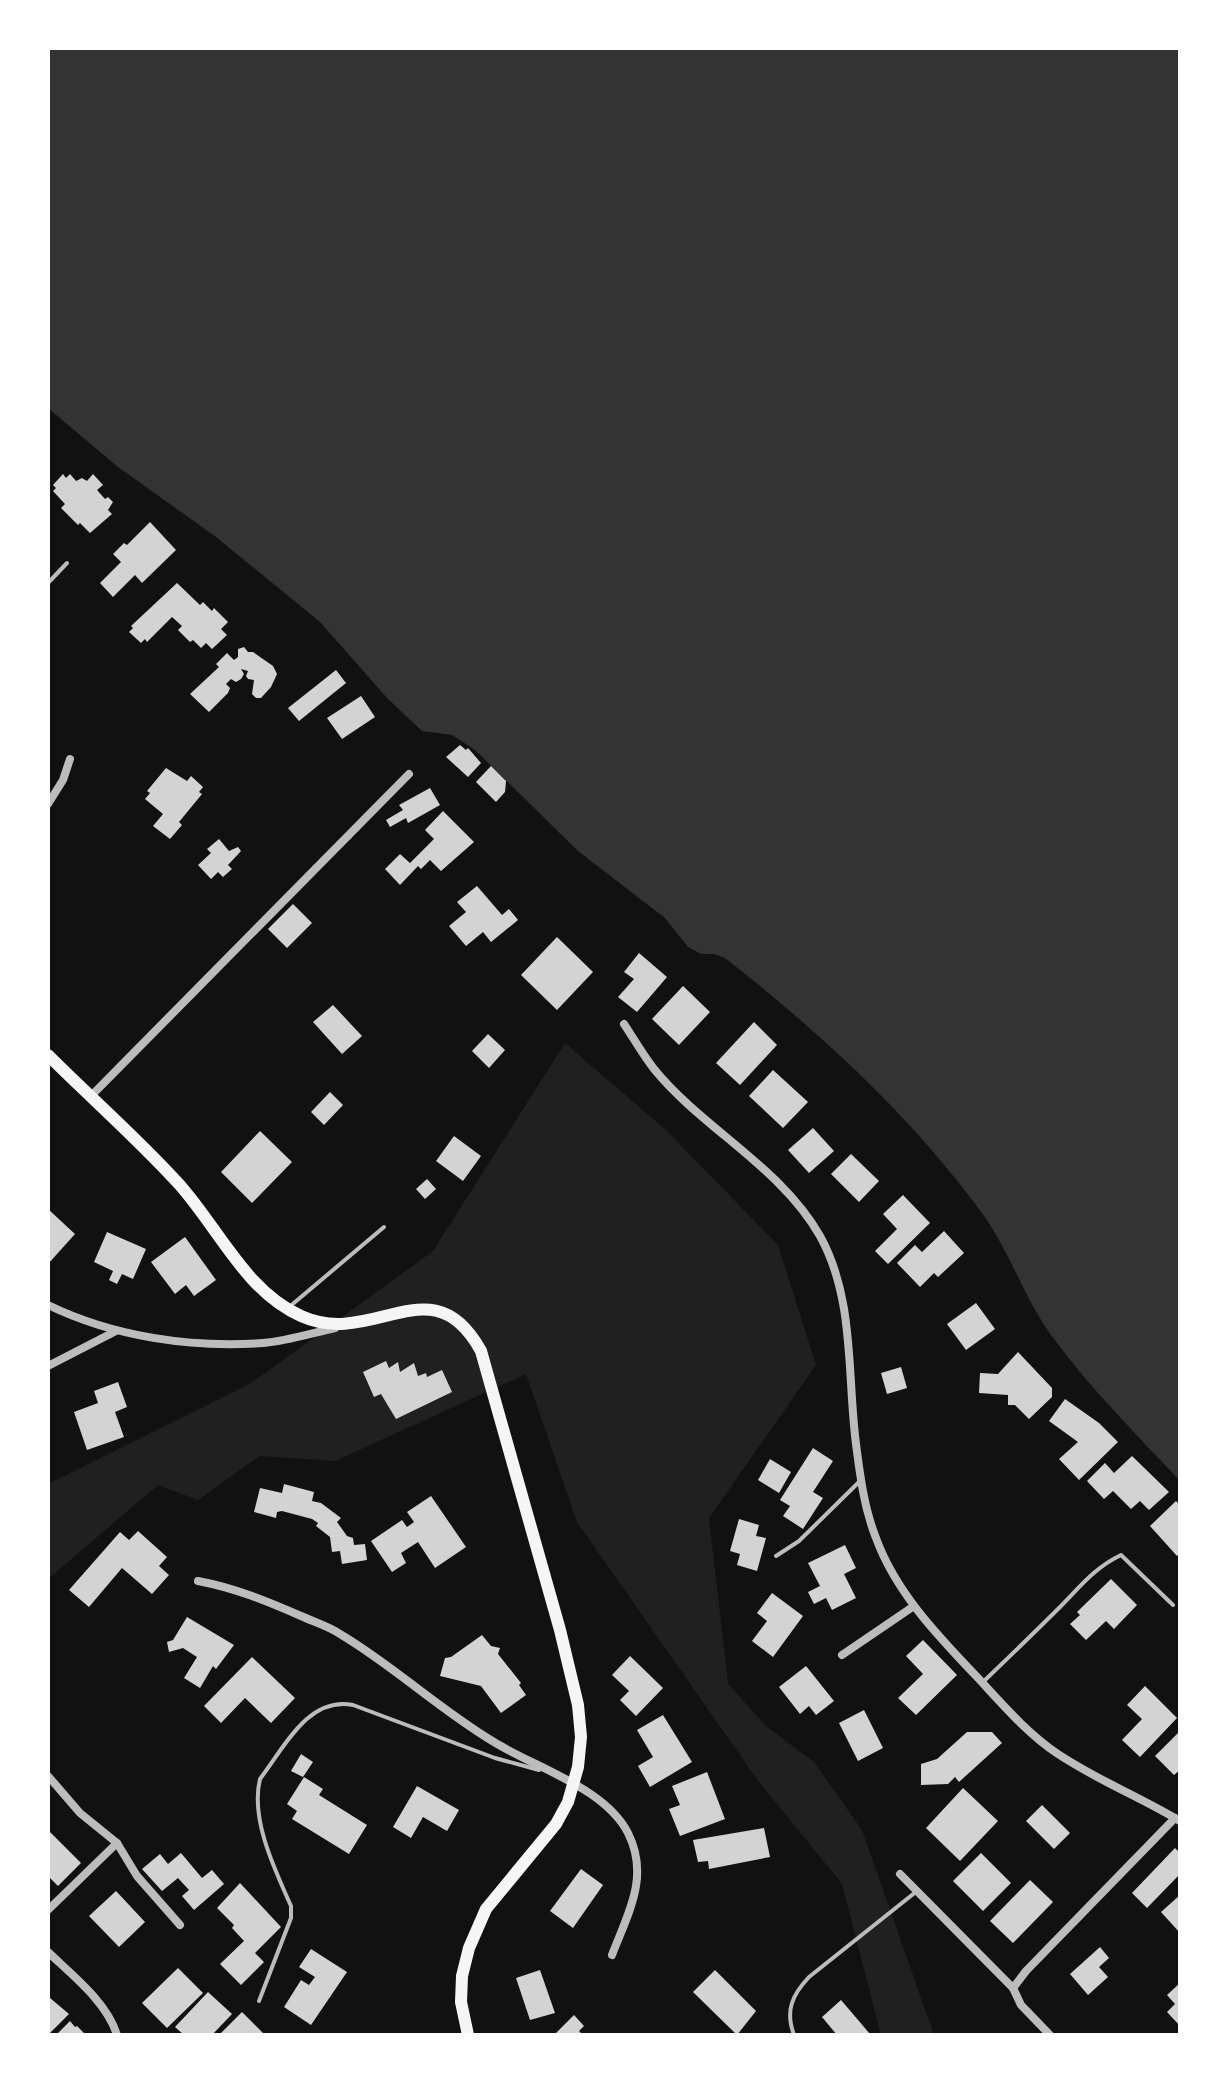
<svg xmlns="http://www.w3.org/2000/svg" width="1228" height="2083" font-family="Montserrat,sans-serif">
<style>
.green{fill:#202020}
.water{fill:#333}
.building{fill:#d3d3d3}
.lines{fill:none;stroke-linecap:round;stroke-linejoin:round}
.service{stroke:#bcbcbc;stroke-width:4}
.minor{stroke:#bcbcbc;stroke-width:8}
.secondary{stroke:#f5f5f5;stroke-width:12}
</style>
<rect width="100%" height="100%" fill="#111"/>
<!-- green -->
<path class="green" d="M 565,1043 L 666,1130 L 778,1245 L 816,1365 L 709,1518 L 728,1684 L 767,1727 L 814,1762 L 862,1830 L 934,2035 L 881,2035 L 842,1884 L 756,1778 L 577,1522 L 526,1374 L 335,1461 L 260,1456 L 198,1500 L 158,1485 L 48,1579 L 48,1484 L 253,1382 L 433,1251 Z"/>
<!-- water -->
<path class="water" d="M 48,48 L 1180,48 L 1180,1481 C 1136,1434 1089,1387 1051,1335 C 1023,1296 1008,1247 979,1209 C 908,1113 818,1031 725,958 L 714,954 L 701,954 L 688,947 L 665,918 L 578,851 L 475,750 L 452,735 L 422,731 L 388,699 L 320,622 L 216,537 L 118,467 L 48,408 Z"/>
<!-- building -->
<g class="building">
<path d="M 63,474 L 66,478 L 70,474 L 76,481 L 82,478 L 87,481 L 93,474 L 103,485 L 97,490 L 105,499 L 108,497 L 113,502 L 108,510 L 112,514 L 90,533 L 80,523 L 78,525 L 61,508 L 65,504 L 53,491 L 56,488 L 53,485 Z"/>
<path d="M 150,522 L 176,550 L 142,583 L 135,575 L 113,597 L 100,583 L 121,562 L 113,554 L 124,543 L 127,545 Z"/>
<path d="M 177,583 L 200,605 L 203,602 L 212,611 L 214,608 L 228,622 L 221,629 L 227,635 L 212,649 L 206,643 L 201,648 L 193,640 L 190,642 L 178,630 L 182,626 L 172,617 L 147,642 L 145,639 L 141,643 L 129,632 L 133,628 L 131,626 Z"/>
<path d="M 244,647 L 248,652 L 253,652 L 273,666 L 277,674 L 271,687 L 261,698 L 256,698 L 252,694 L 254,680 L 248,679 L 246,676 L 248,671 L 241,669 L 244,674 L 241,679 L 236,682 L 231,679 L 226,684 L 230,688 L 228,693 L 209,712 L 190,694 L 219,667 L 216,664 L 227,653 L 234,660 L 238,657 L 238,649 Z"/>
<path d="M 336,670 L 346,683 L 299,721 L 288,708 Z"/>
<path d="M 361,696 L 375,717 L 342,739 L 327,718 Z"/>
<path d="M 460,745 L 466,750 L 468,748 L 481,763 L 468,777 L 446,757 Z"/>
<path d="M 491,766 L 506,781 L 505,792 L 496,802 L 476,782 Z"/>
<path d="M 166,768 L 187,781 L 191,776 L 203,787 L 199,792 L 202,794 L 179,822 L 182,825 L 170,839 L 153,826 L 163,814 L 145,799 L 150,793 L 147,791 Z"/>
<path d="M 430,788 L 440,805 L 408,823 L 406,818 L 390,827 L 386,820 L 403,810 L 399,805 Z"/>
<path d="M 443,811 L 474,842 L 441,871 L 430,860 L 421,869 L 418,866 L 400,885 L 385,869 L 400,854 L 410,863 L 434,839 L 425,830 Z"/>
<path d="M 219,839 L 229,851 L 238,847 L 241,851 L 228,865 L 232,869 L 223,877 L 218,872 L 211,879 L 198,865 L 211,853 L 207,849 Z"/>
<path d="M 477,886 L 502,915 L 509,909 L 518,920 L 491,942 L 483,932 L 466,946 L 449,926 L 466,912 L 457,902 Z"/>
<path d="M 293,904 L 312,923 L 287,948 L 268,929 Z"/>
<path d="M 557,937 L 593,972 L 557,1010 L 521,975 Z"/>
<path d="M 639,953 L 667,977 L 637,1012 L 618,997 L 634,979 L 624,972 Z"/>
<path d="M 683,986 L 710,1012 L 679,1045 L 652,1019 Z"/>
<path d="M 333,1005 L 362,1036 L 342,1054 L 313,1022 Z"/>
<path d="M 754,1022 L 777,1045 L 740,1085 L 716,1063 Z"/>
<path d="M 488,1034 L 505,1050 L 489,1068 L 472,1051 Z"/>
<path d="M 773,1070 L 808,1102 L 783,1128 L 749,1096 Z"/>
<path d="M 330,1092 L 343,1105 L 324,1125 L 311,1112 Z"/>
<path d="M 813,1128 L 834,1151 L 809,1173 L 788,1150 Z"/>
<path d="M 260,1131 L 292,1162 L 252,1203 L 221,1172 Z"/>
<path d="M 454,1136 L 481,1156 L 463,1181 L 436,1161 Z"/>
<path d="M 851,1154 L 879,1181 L 859,1202 L 831,1174 Z"/>
<path d="M 427,1179 L 436,1189 L 425,1199 L 416,1189 Z"/>
<path d="M 903,1195 L 930,1223 L 888,1264 L 875,1251 L 897,1229 L 883,1214 Z"/>
<path d="M 48,1209 L 75,1234 L 48,1264 Z"/>
<path d="M 944,1231 L 964,1253 L 938,1277 L 934,1273 L 920,1287 L 897,1263 L 915,1245 L 922,1252 Z"/>
<path d="M 107,1232 L 146,1249 L 133,1279 L 122,1274 L 117,1284 L 109,1280 L 113,1271 L 94,1262 Z"/>
<path d="M 185,1237 L 216,1280 L 194,1296 L 186,1285 L 175,1294 L 151,1262 Z"/>
<path d="M 976,1303 L 995,1329 L 966,1350 L 947,1324 Z"/>
<path d="M 1018,1352 L 1052,1388 L 1052,1397 L 1029,1419 L 1015,1405 L 1008,1405 L 1008,1395 L 979,1393 L 980,1373 L 998,1374 Z"/>
<path d="M 386,1361 L 389,1368 L 398,1362 L 400,1372 L 414,1363 L 418,1376 L 426,1373 L 427,1377 L 442,1370 L 452,1392 L 396,1419 L 381,1394 L 374,1397 L 363,1372 Z"/>
<path d="M 901,1367 L 907,1388 L 887,1394 L 881,1373 Z"/>
<path d="M 118,1382 L 127,1407 L 115,1412 L 124,1437 L 87,1450 L 74,1412 L 98,1403 L 94,1391 Z"/>
<path d="M 1065,1399 L 1099,1423 L 1118,1442 L 1079,1480 L 1059,1459 L 1078,1442 L 1049,1421 Z"/>
<path d="M 813,1448 L 833,1461 L 813,1492 L 823,1498 L 803,1529 L 783,1516 L 790,1506 L 780,1500 Z"/>
<path d="M 1132,1456 L 1169,1492 L 1149,1510 L 1140,1501 L 1131,1509 L 1113,1491 L 1104,1499 L 1087,1481 L 1105,1463 L 1114,1473 Z"/>
<path d="M 770,1459 L 791,1472 L 779,1493 L 758,1480 Z"/>
<path d="M 284,1484 L 314,1492 L 312,1501 L 321,1503 L 341,1518 L 337,1522 L 347,1536 L 353,1538 L 354,1545 L 365,1544 L 367,1560 L 342,1564 L 340,1551 L 332,1552 L 330,1537 L 316,1526 L 318,1523 L 312,1519 L 282,1511 L 277,1512 L 276,1518 L 254,1512 L 260,1488 L 282,1493 Z"/>
<path d="M 431,1496 L 466,1547 L 435,1568 L 418,1542 L 401,1553 L 406,1563 L 392,1572 L 371,1541 L 402,1520 L 407,1527 L 414,1522 L 407,1512 Z"/>
<path d="M 1176,1501 L 1180,1505 L 1180,1553 L 1177,1556 L 1150,1526 Z"/>
<path d="M 739,1519 L 759,1525 L 756,1536 L 766,1538 L 757,1571 L 737,1565 L 740,1554 L 730,1551 Z"/>
<path d="M 138,1531 L 167,1557 L 159,1566 L 169,1575 L 152,1594 L 122,1568 L 89,1607 L 69,1590 L 120,1532 L 129,1540 Z"/>
<path d="M 845,1545 L 856,1568 L 844,1574 L 856,1598 L 832,1610 L 826,1598 L 814,1604 L 808,1592 L 820,1586 L 808,1563 Z"/>
<path d="M 1111,1579 L 1137,1605 L 1114,1629 L 1106,1621 L 1086,1640 L 1070,1624 L 1080,1615 L 1077,1612 Z"/>
<path d="M 772,1593 L 803,1616 L 773,1657 L 752,1641 L 767,1621 L 757,1613 Z"/>
<path d="M 187,1617 L 234,1645 L 216,1669 L 213,1666 L 200,1688 L 184,1678 L 197,1657 L 183,1648 L 169,1652 L 167,1642 L 173,1640 Z"/>
<path d="M 482,1635 L 491,1646 L 500,1648 L 498,1654 L 521,1683 L 519,1685 L 526,1695 L 501,1713 L 481,1686 L 440,1676 L 445,1658 L 451,1657 Z"/>
<path d="M 923,1640 L 957,1675 L 916,1715 L 898,1698 L 923,1674 L 906,1656 Z"/>
<path d="M 630,1656 L 663,1688 L 636,1716 L 620,1700 L 629,1691 L 612,1675 Z"/>
<path d="M 252,1657 L 295,1698 L 271,1723 L 245,1698 L 221,1723 L 204,1706 Z"/>
<path d="M 806,1666 L 834,1701 L 816,1715 L 809,1706 L 800,1714 L 779,1687 Z"/>
<path d="M 1145,1686 L 1177,1718 L 1140,1757 L 1122,1740 L 1142,1719 L 1127,1705 Z"/>
<path d="M 864,1710 L 883,1748 L 858,1761 L 839,1723 Z"/>
<path d="M 663,1715 L 692,1762 L 650,1787 L 638,1766 L 653,1757 L 637,1730 Z"/>
<path d="M 1180,1731 L 1180,1770 L 1174,1775 L 1155,1756 Z"/>
<path d="M 967,1732 L 992,1732 L 1002,1743 L 959,1782 L 955,1777 L 948,1784 L 921,1785 L 921,1764 L 937,1759 Z"/>
<path d="M 301,1754 L 313,1762 L 303,1777 L 291,1771 Z"/>
<path d="M 707,1772 L 725,1819 L 680,1836 L 669,1809 L 680,1805 L 672,1786 Z"/>
<path d="M 304,1777 L 323,1789 L 319,1795 L 367,1825 L 349,1854 L 292,1819 L 297,1811 L 287,1804 Z"/>
<path d="M 417,1786 L 459,1810 L 447,1831 L 423,1817 L 411,1838 L 393,1827 Z"/>
<path d="M 963,1788 L 998,1821 L 960,1861 L 926,1828 Z"/>
<path d="M 1042,1805 L 1070,1833 L 1054,1849 L 1026,1821 Z"/>
<path d="M 764,1828 L 770,1857 L 709,1869 L 708,1861 L 698,1862 L 693,1840 Z"/>
<path d="M 48,1830 L 81,1863 L 58,1886 L 48,1876 Z"/>
<path d="M 1175,1848 L 1180,1853 L 1180,1874 L 1147,1908 L 1132,1893 Z"/>
<path d="M 181,1853 L 202,1878 L 212,1870 L 224,1884 L 194,1910 L 182,1896 L 189,1890 L 178,1878 L 162,1891 L 142,1869 L 160,1854 L 168,1864 Z"/>
<path d="M 981,1853 L 1011,1883 L 983,1911 L 953,1881 Z"/>
<path d="M 581,1869 L 603,1885 L 573,1928 L 550,1911 Z"/>
<path d="M 1030,1880 L 1053,1902 L 1013,1943 L 990,1921 Z"/>
<path d="M 240,1883 L 281,1927 L 255,1953 L 264,1962 L 241,1985 L 220,1964 L 244,1941 L 232,1928 L 234,1925 L 217,1908 Z"/>
<path d="M 116,1891 L 145,1922 L 119,1947 L 89,1916 Z"/>
<path d="M 1180,1895 L 1180,1933 L 1161,1912 Z"/>
<path d="M 1100,1947 L 1109,1958 L 1099,1967 L 1108,1977 L 1088,1995 L 1070,1974 Z"/>
<path d="M 311,1949 L 347,1972 L 311,2025 L 284,2007 L 301,1980 L 309,1985 L 315,1977 L 299,1967 Z"/>
<path d="M 178,1968 L 203,1993 L 167,2028 L 142,2003 Z"/>
<path d="M 540,1970 L 555,2013 L 530,2020 L 516,1978 Z"/>
<path d="M 715,1970 L 756,2011 L 737,2035 L 693,1992 Z"/>
<path d="M 1180,1983 L 1180,2026 L 1167,2012 L 1175,2004 L 1167,1995 Z"/>
<path d="M 208,1992 L 232,2014 L 212,2035 L 184,2035 L 175,2027 Z"/>
<path d="M 50,1998 L 69,2014 L 48,2035 L 48,2000 Z"/>
<path d="M 841,2000 L 870,2034 L 868,2035 L 837,2035 L 822,2017 Z"/>
<path d="M 242,2012 L 263,2033 L 261,2035 L 219,2035 Z"/>
<path d="M 574,2015 L 584,2026 L 579,2031 L 583,2035 L 558,2035 L 556,2033 Z"/>
<path d="M 70,2021 L 75,2027 L 77,2026 L 86,2035 L 56,2035 Z"/>
</g>
<g class="lines">
<!-- service -->
<g class="service">
<path d="M 48,583 L 67,563"/>
<path d="M 288,1308 L 384,1227"/>
<path d="M 776,1556 L 799,1541 L 859,1482"/>
<path d="M 984,1681 C 1009,1657 1035,1632 1060,1607 C 1080,1587 1094,1568 1121,1555 L 1173,1605"/>
<path d="M 259,2001 L 291,1918 L 291,1906 C 275,1870 250,1819 260,1779 C 284,1748 308,1696 353,1705 L 495,1758 L 539,1770"/>
<path d="M 794,2035 C 785,2011 792,1995 809,1977 L 917,1891"/>
</g>
<!-- minor -->
<g class="minor">
<path d="M 48,804 L 63,780 L 70,759"/>
<path d="M 624,1024 C 634,1039 643,1055 654,1069 C 703,1129 781,1167 820,1236 C 855,1299 847,1375 856,1444 C 860,1475 864,1508 876,1538 C 896,1593 939,1637 979,1679 C 1003,1705 1028,1734 1058,1754 C 1097,1780 1140,1797 1180,1821"/>
<path d="M 90,1097 L 409,774"/>
<path d="M 48,1305 C 114,1337 191,1348 263,1343 C 287,1341 312,1333 335,1328"/>
<path d="M 48,1366 L 116,1331"/>
<path d="M 198,1581 C 235,1588 267,1601 301,1616 C 314,1622 328,1626 340,1634 C 394,1666 440,1710 494,1742 C 536,1768 605,1788 628,1833 C 650,1877 628,1913 612,1955"/>
<path d="M 842,1655 L 914,1606"/>
<path d="M 48,1776 L 80,1813 L 117,1843 L 137,1876 L 180,1925"/>
<path d="M 900,1874 L 1013,1988 L 1021,2005 L 1050,2035"/>
<path d="M 48,1910 L 117,1843"/>
<path d="M 48,1952 C 72,1975 107,2002 117,2035"/>
<path d="M 1013,1988 L 1026,1971 L 1175,1818"/>
</g>
<!-- secondary -->
<path class="secondary" d="M 48,1055 C 91,1098 137,1138 178,1183 C 218,1227 245,1291 301,1316 C 374,1349 432,1262 481,1351 L 560,1630 L 578,1705 L 581,1737 L 578,1767 L 568,1802 L 556,1824 L 486,1909 L 469,1948 L 462,1976 L 461,2002 L 468,2035"/>
</g>
<!-- border -->
<rect width="1228" height="2083" fill="none" stroke="#ffffff" stroke-width="100"/>
</svg>
